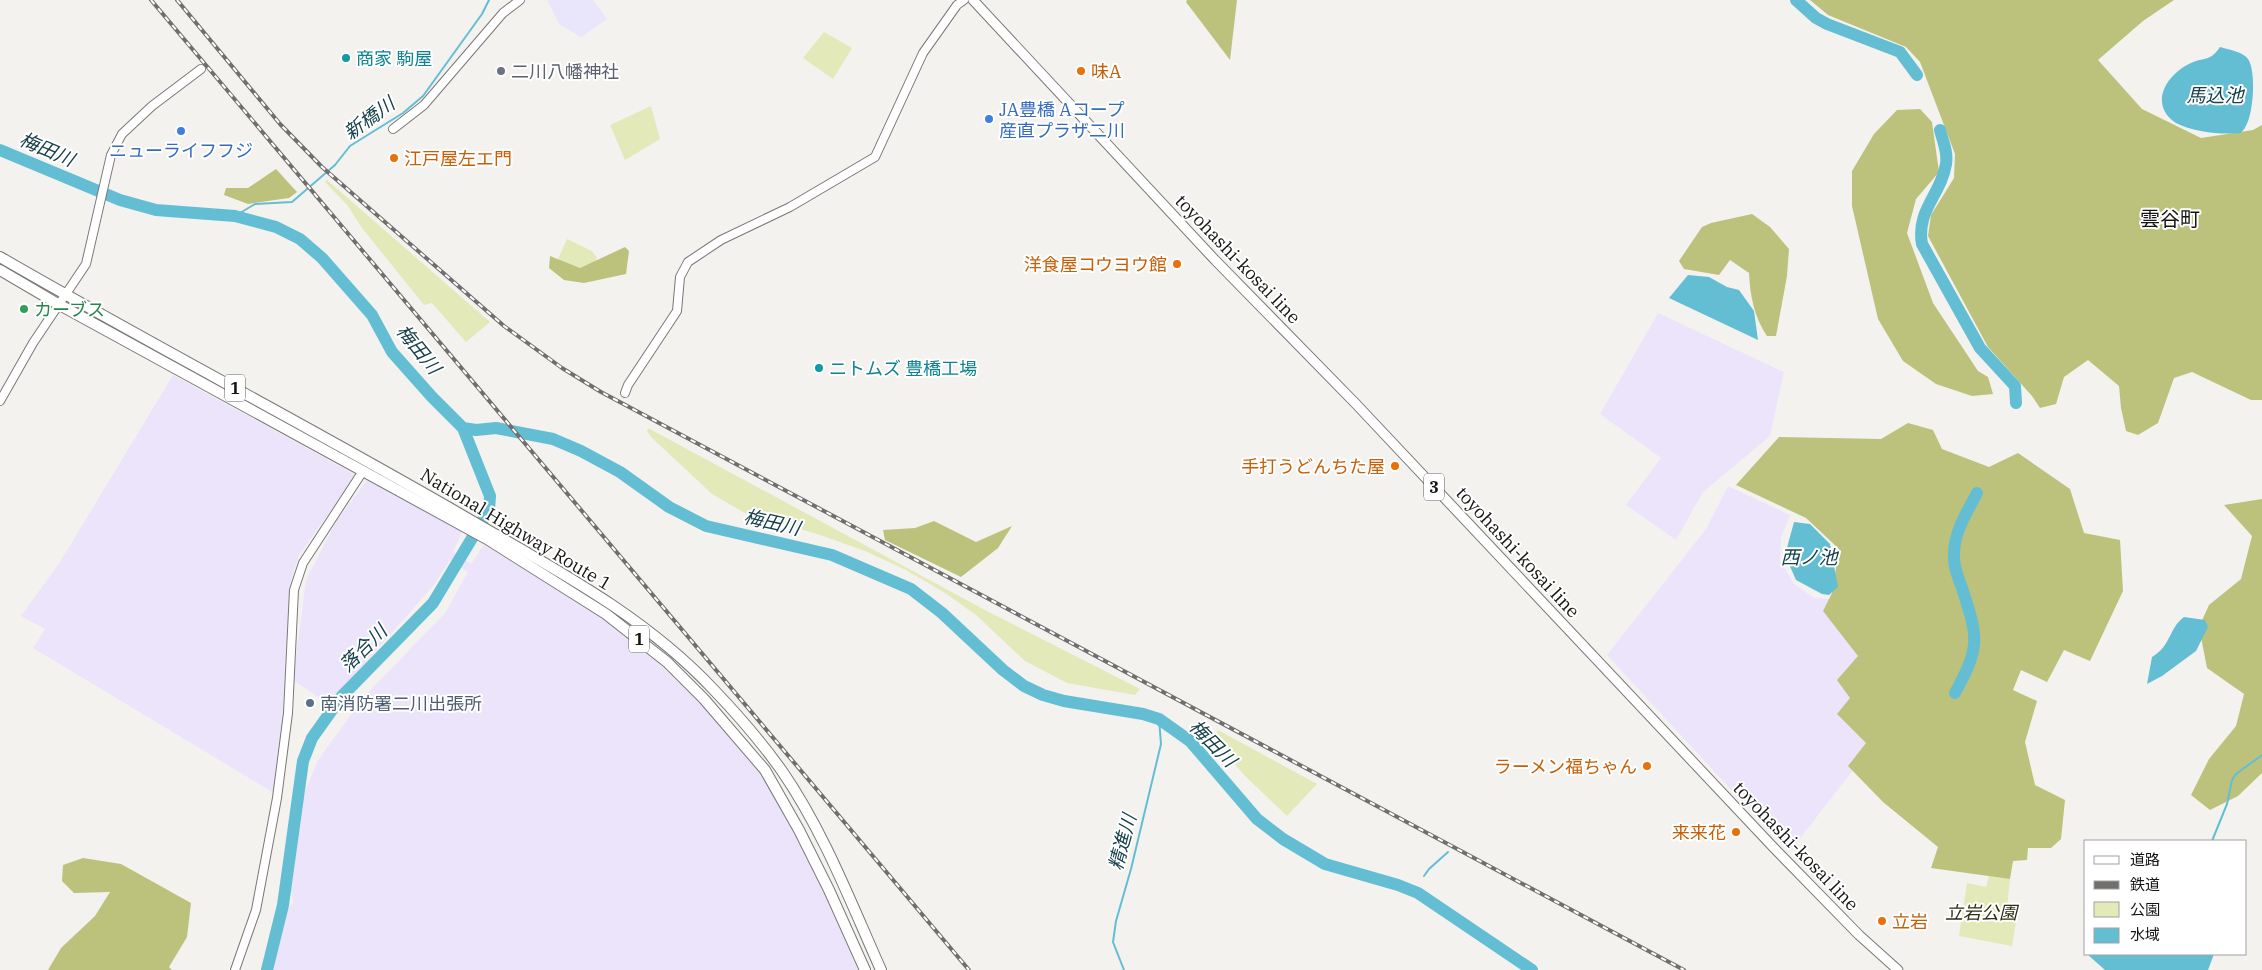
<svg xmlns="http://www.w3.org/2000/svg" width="2262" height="970" font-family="'IBM Plex Serif','Noto Sans JP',serif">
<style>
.industrial{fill:#ece4fa}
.education{fill:#e9e5fb}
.green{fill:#e4e9ba}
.forest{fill:#bcc27c}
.water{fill:#63bed4}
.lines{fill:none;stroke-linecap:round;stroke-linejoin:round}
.stream{stroke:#63bed4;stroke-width:2}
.river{stroke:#63bed4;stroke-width:12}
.tertiary-casing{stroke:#7a7876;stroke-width:10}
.primary-casing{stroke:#7a7876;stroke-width:11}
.trunk-casing{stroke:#7a7876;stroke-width:12}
.tertiary{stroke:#fff;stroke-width:8}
.primary{stroke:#fff;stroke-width:9}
.trunk{stroke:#fff;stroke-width:10}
.rail-casing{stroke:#706f6d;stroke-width:4}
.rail{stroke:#fff;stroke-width:2;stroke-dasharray:5.5;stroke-linecap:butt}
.culture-dot{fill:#0f9aa8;stroke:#fff;stroke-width:2}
.worship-dot{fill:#6b7280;stroke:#fff;stroke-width:2}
.food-dot{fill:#e8710a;stroke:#fff;stroke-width:2}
.shop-dot{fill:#3f7fe0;stroke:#fff;stroke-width:2}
.leisure-dot{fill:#2e9e5b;stroke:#fff;stroke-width:2}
.service-dot{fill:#5c6f8a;stroke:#fff;stroke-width:2}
.labels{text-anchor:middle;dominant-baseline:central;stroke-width:4;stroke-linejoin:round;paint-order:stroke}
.shield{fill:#fff;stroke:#5c5b5a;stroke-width:1}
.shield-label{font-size:16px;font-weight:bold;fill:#161514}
.culture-label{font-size:18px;fill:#0d838f;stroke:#fff;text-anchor:start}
.worship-label{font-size:18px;fill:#5b616d;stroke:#fff;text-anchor:start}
.food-label{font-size:18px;fill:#c56008;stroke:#fff;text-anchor:end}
.shop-label{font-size:18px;fill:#366cbe;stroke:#fff;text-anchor:start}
.street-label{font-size:18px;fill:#161514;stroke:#fff}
.leisure-label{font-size:18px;fill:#27864d;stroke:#fff;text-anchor:start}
.service-label{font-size:18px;fill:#4e5e75;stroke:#fff;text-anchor:start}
.park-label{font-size:18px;font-style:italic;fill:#2c2e0f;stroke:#fff}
.water-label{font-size:19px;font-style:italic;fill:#17414b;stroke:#fff}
.quarter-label{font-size:20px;fill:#161514;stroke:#fff}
</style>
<rect width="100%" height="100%" fill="#f4f2ef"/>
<!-- industrial -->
<g class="industrial">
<path d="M 1658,313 L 1784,372 L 1770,436 L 1703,492 L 1676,540 L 1626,505 L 1661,458 L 1600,414 Z"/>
<path d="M 173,375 L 356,475 L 299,555 L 290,584 L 280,761 L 274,793 L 33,648 L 45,629 L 21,616 L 60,562 Z"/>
<path d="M 368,479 L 462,532 L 453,552 L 471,564 L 484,545 L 584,605 L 624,634 L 656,661 L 713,716 L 762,775 L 781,806 L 806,852 L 858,970 L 267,970 L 287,909 L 293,903 L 290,884 L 304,794 L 318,760 L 363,698 L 445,613 L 468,572 L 450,560 L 433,586 L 329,704 L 293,680 L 306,580 L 337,520 Z"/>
<path d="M 1728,486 L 1790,515 L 1781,538 L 1780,560 L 1794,584 L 1814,598 L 1840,600 L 1863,661 L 1874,743 L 1791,850 L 1735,794 L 1607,655 L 1706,529 Z"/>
</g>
<!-- education -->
<path class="education" d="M 547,0 L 593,0 L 607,19 L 581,37 L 559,24 Z"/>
<!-- green -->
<g class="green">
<path d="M 824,32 L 852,48 L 833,79 L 803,58 Z"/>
<path d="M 651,106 L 660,139 L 625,160 L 610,125 Z"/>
<path d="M 327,180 L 490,322 L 466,342 L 432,303 L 424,305 L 362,228 L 348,206 L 325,182 Z"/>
<path d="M 567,239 L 592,251 L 597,258 L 593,269 L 585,273 L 558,259 Z"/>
<path d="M 648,428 L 985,610 L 1140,689 L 1135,695 L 1067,683 L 1025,661 L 976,615 L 945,593 L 906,570 L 865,551 L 820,535 L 745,513 L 712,494 L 651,437 L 647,431 Z"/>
<path d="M 1218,730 L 1317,784 L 1287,816 L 1245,776 L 1213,740 Z"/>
<path d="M 1989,876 L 2010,879 L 2007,908 L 2018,910 L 2012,946 L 1959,936 L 1967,883 L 1986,887 Z"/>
</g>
<!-- forest -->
<g class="forest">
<path d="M 1187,0 L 1237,0 L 1230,60 L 1186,2 Z"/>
<path d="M 1810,0 L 2174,0 L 2143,21 L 2098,60 L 2142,109 L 2201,138 L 2253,130 L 2262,125 L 2262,400 L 2251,400 L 2192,372 L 2174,378 L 2158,423 L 2138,435 L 2126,431 L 2121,408 L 2119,386 L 2088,360 L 2064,377 L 2056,404 L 2040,408 L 2032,396 L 1988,347 L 1928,236 L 1931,215 L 1954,178 L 1955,154 L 1920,62 L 1906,47 L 1828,15 Z"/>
<path d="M 1920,109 L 1932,122 L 1939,172 L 1916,199 L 1907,233 L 1933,303 L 1978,371 L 1988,377 L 1993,394 L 1972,396 L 1936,384 L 1903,361 L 1878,319 L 1852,206 L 1852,171 L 1874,134 L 1897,110 Z"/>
<path d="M 276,169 L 297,192 L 289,198 L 248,204 L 224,195 L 226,188 L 248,188 Z"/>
<path d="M 1752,214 L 1770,227 L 1789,249 L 1787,276 L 1776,336 L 1767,336 C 1754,317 1750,295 1749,273 L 1730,260 L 1719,275 L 1684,269 L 1679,261 L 1702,227 L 1711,223 Z"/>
<path d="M 625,247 L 629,251 L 626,274 L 584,283 L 564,280 L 549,268 L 550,256 L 580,268 Z"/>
<path d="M 1908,423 L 1933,430 L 1942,449 L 1989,467 L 2018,453 L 2070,489 L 2084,533 L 2120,540 L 2123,591 L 2090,661 L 2064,650 L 2047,682 L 2021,670 L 2013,690 L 2037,701 L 2025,742 L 2035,785 L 2065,800 L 2061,839 L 2051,848 L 2028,848 L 2027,860 L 2013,861 L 2010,879 L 1931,868 L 1938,847 L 1883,802 L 1848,766 L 1866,743 L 1837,714 L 1850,698 L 1837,680 L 1858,656 L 1823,611 L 1832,593 L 1839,549 L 1806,518 L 1736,485 L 1779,437 L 1881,439 Z"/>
<path d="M 2262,499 L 2262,773 L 2238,796 L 2210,810 L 2191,795 L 2209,759 L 2236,726 L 2244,694 L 2207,668 L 2199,627 L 2209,605 L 2241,579 L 2252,536 L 2224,505 Z"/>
<path d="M 934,521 L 976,542 L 1012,526 L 998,548 L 961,577 L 885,540 L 883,530 L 915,528 Z"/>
<path d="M 83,858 L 121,864 L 191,903 L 187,937 L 169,967 L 172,970 L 48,970 L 61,948 L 95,916 L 110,892 L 74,893 L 62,881 L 63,865 Z"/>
</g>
<!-- water -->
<g class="water">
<path d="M 2220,47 C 2229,50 2242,51 2248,59 C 2257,71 2254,126 2240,133 C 2222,135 2193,132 2176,123 C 2168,118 2162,110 2162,101 C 2161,85 2177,69 2191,63 C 2204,57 2210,62 2220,47 Z"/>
<path d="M 1688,275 L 1709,277 L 1727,287 L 1739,290 L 1754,311 L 1758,340 L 1669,298 Z"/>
<path d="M 1794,522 L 1810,524 L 1830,544 L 1838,587 L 1829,595 L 1822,594 L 1796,580 L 1785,555 Z"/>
<path d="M 2184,617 L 2205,620 L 2208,627 L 2196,651 L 2162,676 L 2147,684 L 2152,657 C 2172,645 2168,629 2184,617 Z"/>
<path d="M 2087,954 L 2214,954 L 2208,970 L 2105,970 Z"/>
</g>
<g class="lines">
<!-- stream -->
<g class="stream">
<path d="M 235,216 L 255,204 L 292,202 L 335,165 L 350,146 L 403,113 L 423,96 L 482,14 L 489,0"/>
<path d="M 2212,841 L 2227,804 L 2232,780 L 2236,774 L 2262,755"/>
<path d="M 1424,876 L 1429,869 L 1448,852"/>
<path d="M 1124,970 L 1113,942 L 1116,921 L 1131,869 L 1161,744 L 1159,719"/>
</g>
<!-- river -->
<g class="river">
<path d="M 1796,0 L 1816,18 L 1827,24 L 1900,52 L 1917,75"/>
<path d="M 1940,130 C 1943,142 1948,152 1946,164 C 1941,195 1916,210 1922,244 L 1980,348 L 2015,386 L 2016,403"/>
<path d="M 0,150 L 120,200 L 156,210 L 235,216 L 276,227 L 300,239 L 322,258 L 372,315 L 392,352 L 432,397 L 463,428 L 476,430 L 496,428 L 553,439 L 581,451 L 620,472 L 669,507 L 706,526 L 832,555 L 911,589 L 942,613 L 1003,670 L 1024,686 L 1043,695 L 1064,701 L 1143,714 L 1159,719 L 1190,741 L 1257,819 L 1283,839 L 1325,864 L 1398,885 L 1418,893 L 1532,970"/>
<path d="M 1955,693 C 1981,645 1978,638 1962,588 C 1958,577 1953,566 1954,554 C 1954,532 1967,512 1977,493"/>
<path d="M 267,970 L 283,905 L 303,761 L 312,738 L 342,696 L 433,603 L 489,510 L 490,496 L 463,428"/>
</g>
<!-- tertiary casing -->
<g class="tertiary-casing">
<g id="tertiary">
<path d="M 393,129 L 424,105 L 503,13 L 520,0"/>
<path d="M 625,393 L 628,385 L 677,311 L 680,277 L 688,262 L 721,240 L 790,207 L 875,157 L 923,53 L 957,5 L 964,0"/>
<path d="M 0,401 L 33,343 L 86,264 L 111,155 L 122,134 L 152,106 L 201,69"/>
<path d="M 235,970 L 256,910 L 277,798 L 288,713 L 294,590 L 303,563 L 363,471"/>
</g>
</g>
<!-- primary casing -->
<g class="primary-casing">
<path id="primary" d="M 973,0 L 1215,260 L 1356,404 L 1774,848 L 1859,935 L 1898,970"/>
</g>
<!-- trunk casing -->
<g class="trunk-casing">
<g id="trunk">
<path d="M 0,257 C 152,345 308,426 460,514 C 549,566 643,614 714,690 C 738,715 762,743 782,771 C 824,832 851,903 881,970"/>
<path d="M 0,270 L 58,304 L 487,539 L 606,614 L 667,662 L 704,699 L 765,770 L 799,830 L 829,890 L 865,970"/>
</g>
</g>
<!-- tertiary -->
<use href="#tertiary" class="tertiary"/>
<!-- primary -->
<use href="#primary" class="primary"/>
<!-- trunk -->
<use href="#trunk" class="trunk"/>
<!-- rail casing -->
<g class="rail-casing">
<g id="rail">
<path d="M 151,0 L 969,970"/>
<path d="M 177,0 L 280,124 L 322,167 L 504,326 L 562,368 L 601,392 L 1684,970"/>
</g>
</g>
<!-- rail -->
<use href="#rail" class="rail"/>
</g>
<!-- markers -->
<g class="culture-dot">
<circle cx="346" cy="58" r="5"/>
<circle cx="819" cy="368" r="5"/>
</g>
<circle class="worship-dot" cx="501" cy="71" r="5"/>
<g class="food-dot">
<circle cx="1081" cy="71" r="5"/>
<circle cx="394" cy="158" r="5"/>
<circle cx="1177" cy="264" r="5"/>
<circle cx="1395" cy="466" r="5"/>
<circle cx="1647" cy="766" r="5"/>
<circle cx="1736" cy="832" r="5"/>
<circle cx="1882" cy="921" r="5"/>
</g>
<g class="shop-dot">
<circle cx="989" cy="119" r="5"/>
<circle cx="181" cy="131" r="5"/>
</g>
<circle class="leisure-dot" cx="24" cy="309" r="5"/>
<circle class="service-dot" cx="310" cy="703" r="5"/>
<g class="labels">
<!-- shield labels -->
<g class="shield">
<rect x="225" y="374.5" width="20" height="27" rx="4"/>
<rect x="1424" y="473.5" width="20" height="27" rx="4"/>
<rect x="629" y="625.5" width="20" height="27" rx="4"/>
</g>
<g class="shield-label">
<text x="235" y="388">1</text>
<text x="1434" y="487">3</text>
<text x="639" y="639">1</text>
</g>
<!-- culture labels -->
<g class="culture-label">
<text x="356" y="58">商家 駒屋</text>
<text x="829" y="368">ニトムズ 豊橋工場</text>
</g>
<!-- worship labels -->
<g class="worship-label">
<text x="511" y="71">二川八幡神社</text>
</g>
<!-- food labels -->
<g class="food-label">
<text x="1091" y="71" text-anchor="start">味A</text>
<text x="404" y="158" text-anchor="start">江戸屋左エ門</text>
<text x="1167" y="264">洋食屋コウヨウ館</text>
<text x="1385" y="466">手打うどんちた屋</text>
<text x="1637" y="766">ラーメン福ちゃん</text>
<text x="1726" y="832">来来花</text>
<text x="1892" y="921" text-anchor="start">立岩</text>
</g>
<!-- shop labels -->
<g class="shop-label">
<text x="999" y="109">JA豊橋 Aコープ<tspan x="999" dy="21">産直プラザ二川</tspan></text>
<text x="181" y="150" text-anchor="middle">ニューライフフジ</text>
</g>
<!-- street labels -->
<g class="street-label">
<text transform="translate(1238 259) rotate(46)">toyohashi-kosai line</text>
<text transform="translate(516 529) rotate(31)">National Highway Route 1</text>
<text transform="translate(1518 552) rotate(47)">toyohashi-kosai line</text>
<text transform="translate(1796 846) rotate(46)">toyohashi-kosai line</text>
</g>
<!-- leisure labels -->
<g class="leisure-label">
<text x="34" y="309">カーブス</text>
</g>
<!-- service labels -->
<g class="service-label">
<text x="320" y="703">南消防署二川出張所</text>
</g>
<!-- park labels -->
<g class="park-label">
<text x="1981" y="912">立岩公園</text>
</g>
<!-- water labels -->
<g class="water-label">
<text x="2215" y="95">馬込池</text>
<text transform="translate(369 118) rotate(-36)">新橋川</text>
<text transform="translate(47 149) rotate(23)">梅田川</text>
<text transform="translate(419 349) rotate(51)">梅田川</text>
<text transform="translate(772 522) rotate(13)">梅田川</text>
<text x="1809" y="557">西ノ池</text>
<text transform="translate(363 648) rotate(-45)">落合川</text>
<text transform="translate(1213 743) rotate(45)">梅田川</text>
<text transform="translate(1122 842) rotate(-75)">精進川</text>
</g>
<!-- quarter labels -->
<g class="quarter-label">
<text x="2170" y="218">雲谷町</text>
</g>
</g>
<!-- legend -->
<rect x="2084" y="840" width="162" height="115" fill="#ffffff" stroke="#a2a1a1"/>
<rect x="2094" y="856" width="25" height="8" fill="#ffffff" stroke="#a2a1a1"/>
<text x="2130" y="865" font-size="15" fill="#161514">道路</text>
<rect x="2094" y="881" width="25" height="8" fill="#706f6d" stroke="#a2a1a1"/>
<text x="2130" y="890" font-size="15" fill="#161514">鉄道</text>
<rect x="2094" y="902" width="25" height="15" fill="#e4e9ba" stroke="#a2a1a1"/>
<text x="2130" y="915" font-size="15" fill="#161514">公園</text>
<rect x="2094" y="928" width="25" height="15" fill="#63bed4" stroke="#a2a1a1"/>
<text x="2130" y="940" font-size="15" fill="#161514">水域</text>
</svg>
